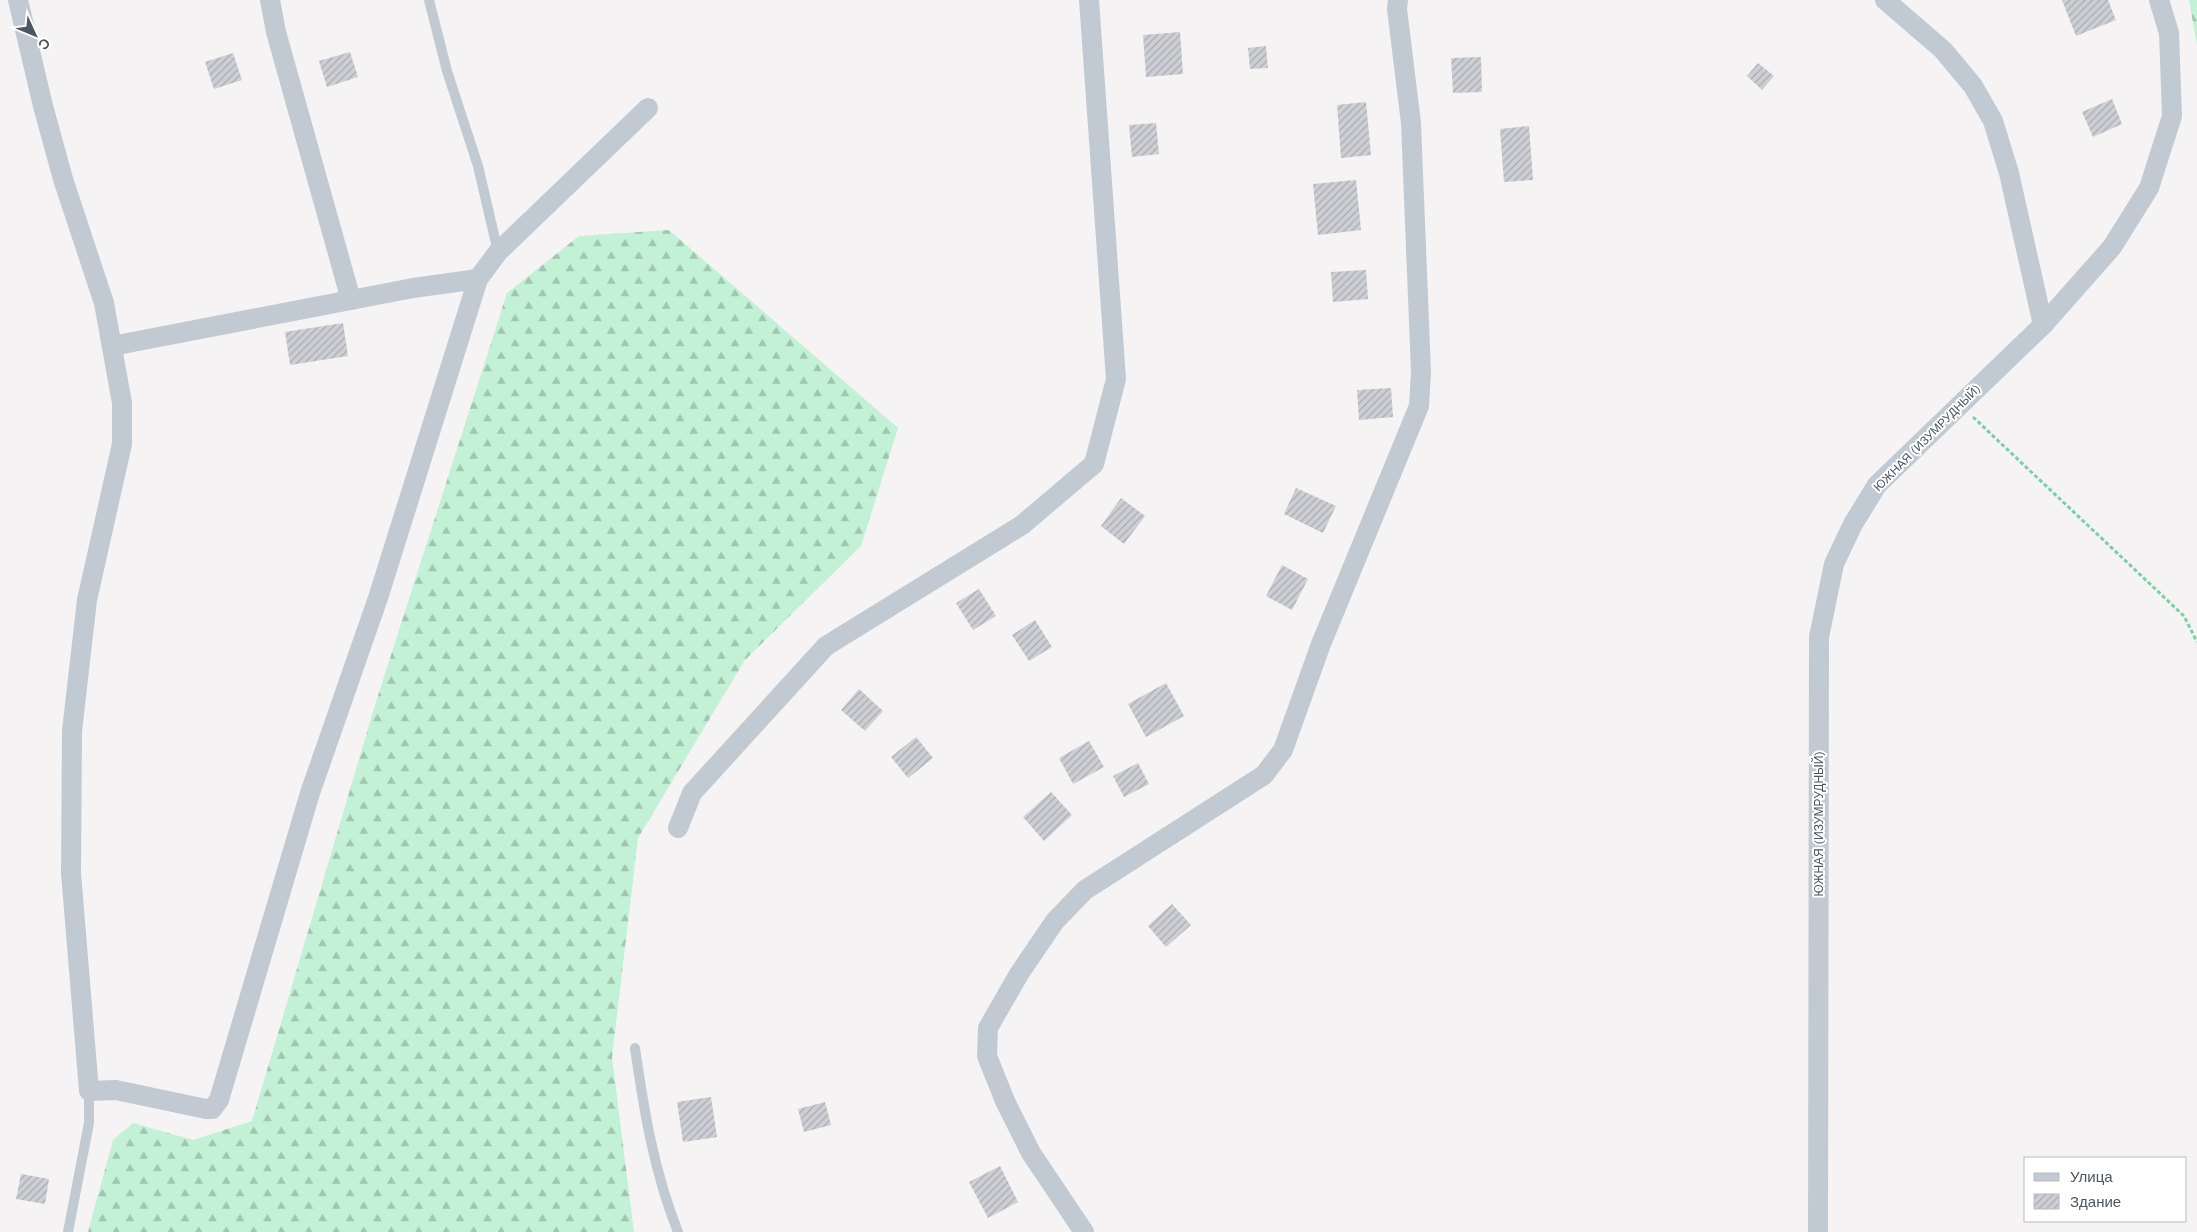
<svg xmlns="http://www.w3.org/2000/svg" width="2197" height="1232" font-family="'Work Sans',sans-serif">
<style>
.forest{fill:url(#forest-firs)}
.building{fill:url(#building-hatch)}
.lines{fill:none;stroke-linecap:round;stroke-linejoin:round}
.path{stroke:#7ad0a6;stroke-width:3;stroke-dasharray:4 2.5;stroke-linecap:butt}
.lane{stroke:#c1cad2;stroke-width:10}
.street{stroke:#c1cad2;stroke-width:20}
.labels{text-anchor:middle;dominant-baseline:central;stroke-width:4;stroke-linejoin:round;paint-order:stroke}
.street-label{font-size:12px;fill:#4a5661;stroke:#fff}
</style>
<defs>
<pattern id="forest-firs" width="22" height="20" patternUnits="userSpaceOnUse" patternTransform="scale(1.25)"><rect width="22" height="20" fill="#c3f1d5"/><path d="M5 1l3.5 6h-7zM16 11l3.5 6h-7z" fill="#a0c6b0"/></pattern>
<pattern id="building-hatch" width="6" height="6" patternUnits="userSpaceOnUse" patternTransform="scale(1.25)"><rect width="6" height="6" fill="#cdcfd5"/><path d="M-1 1l2-2M0 6l6-6M5 7l2-2" fill="none" stroke="#a8abb0"/></pattern>
</defs>
<rect width="100%" height="100%" fill="#f5f3f3"/>
<!-- forest -->
<g class="forest">
<path d="M 2189,0 L 2197,0 L 2197,45 Z"/>
<path d="M 669,230 L 898,428 L 861,546 L 745,660 L 638,838 L 612,1057 L 634,1232 L 88,1232 L 113,1140 L 133,1123 L 193,1140 L 252,1121 L 375,705 L 507,293 L 579,236 Z"/>
</g>
<!-- building -->
<g class="building">
<path d="M 2062,0 L 2108,0 L 2116,20 L 2076,36 Z"/>
<path d="M 1180,32 L 1183,74 L 1146,77 L 1143,35 Z"/>
<path d="M 1266,46 L 1268,68 L 1250,69 L 1248,48 Z"/>
<path d="M 350,52 L 358,77 L 327,87 L 319,61 Z"/>
<path d="M 233,53 L 242,80 L 214,89 L 205,62 Z"/>
<path d="M 1481,57 L 1482,92 L 1453,93 L 1451,58 Z"/>
<path d="M 1758,63 L 1774,76 L 1762,90 L 1747,76 Z"/>
<path d="M 2112,99 L 2122,124 L 2093,137 L 2082,112 Z"/>
<path d="M 1366,102 L 1371,155 L 1341,158 L 1337,105 Z"/>
<path d="M 1156,123 L 1159,154 L 1132,157 L 1129,125 Z"/>
<path d="M 1529,126 L 1533,180 L 1504,182 L 1500,129 Z"/>
<path d="M 1356,180 L 1361,230 L 1318,235 L 1313,184 Z"/>
<path d="M 1366,270 L 1368,299 L 1333,302 L 1331,272 Z"/>
<path d="M 343,323 L 348,356 L 290,365 L 285,332 Z"/>
<path d="M 1391,388 L 1393,417 L 1359,420 L 1357,390 Z"/>
<path d="M 1296,488 L 1336,506 L 1323,533 L 1284,514 Z"/>
<path d="M 1121,498 L 1145,516 L 1124,544 L 1101,526 Z"/>
<path d="M 1282,565 L 1308,579 L 1292,610 L 1266,596 Z"/>
<path d="M 979,589 L 996,616 L 973,630 L 956,603 Z"/>
<path d="M 1035,620 L 1052,647 L 1029,661 L 1012,635 Z"/>
<path d="M 1166,683 L 1184,716 L 1146,737 L 1128,704 Z"/>
<path d="M 859,689 L 883,711 L 865,731 L 841,710 Z"/>
<path d="M 916,737 L 933,758 L 908,778 L 891,757 Z"/>
<path d="M 1089,741 L 1104,767 L 1073,784 L 1059,758 Z"/>
<path d="M 1138,763 L 1149,784 L 1124,797 L 1113,776 Z"/>
<path d="M 1051,792 L 1072,815 L 1044,841 L 1023,817 Z"/>
<path d="M 1172,904 L 1191,925 L 1166,947 L 1148,926 Z"/>
<path d="M 711,1097 L 717,1137 L 683,1142 L 677,1102 Z"/>
<path d="M 825,1102 L 831,1125 L 804,1132 L 798,1109 Z"/>
<path d="M 1000,1166 L 1018,1202 L 988,1218 L 969,1182 Z"/>
<path d="M 21,1174 L 49,1179 L 45,1204 L 16,1199 Z"/>
</g>
<g class="lines">
<!-- path -->
<path class="path" d="M 1973,417 L 2184,616 L 2197,642"/>
<!-- lane -->
<g class="lane">
<path d="M 429,0 L 447,71 L 478,166 L 498,252"/>
<path d="M 635,1048 C 644,1111 654,1172 678,1232"/>
<path d="M 68,1232 L 89,1123 L 89,1091"/>
</g>
<!-- street -->
<g class="street">
<path d="M 18,0 L 43,106 L 63,179 L 104,303 L 122,403 L 122,444 L 87,600 L 72,731 L 71,873 L 89,1091 L 116,1090 L 206,1109 L 212,1109 L 219,1100 L 310,793 L 378,598 L 478,279 L 498,252 L 648,108"/>
<path d="M 270,0 L 276,32 L 351,300"/>
<path d="M 1885,0 L 1943,50 L 1973,86 L 1993,121 L 2009,173 L 2043,325"/>
<path d="M 112,346 L 413,288 L 478,279"/>
<path d="M 678,828 L 692,793 L 826,646 L 1022,525 L 1094,464 L 1116,379 L 1089,0"/>
<path d="M 1084,1232 L 1031,1153 L 1005,1101 L 987,1056 L 988,1028 L 1019,974 L 1055,921 L 1085,890 L 1264,775 L 1283,750 L 1321,644 L 1419,406 L 1421,372 L 1411,123 L 1397,9 L 1398,0"/>
<path d="M 1818,1232 L 1819,637 L 1834,564 L 1853,524 L 1877,485 L 2043,325 L 2112,247 L 2149,188 L 2172,116 L 2169,33 L 2159,0"/>
</g>
</g>
<g class="labels">
<!-- street labels -->
<g class="street-label">
<text transform="translate(1927 438) rotate(-45)">ЮЖНАЯ (ИЗУМРУДНЫЙ)</text>
<text transform="translate(1819 824) rotate(-90)">ЮЖНАЯ (ИЗУМРУДНЫЙ)</text>
</g>
</g>
<!-- legend -->
<rect x="2024" y="1157" width="162" height="65" fill="#ffffff" stroke="#b7bbc0"/>
<rect x="2034" y="1173" width="25" height="8" fill="#c1cad2" stroke="#b7bbc0"/>
<text x="2070" y="1182" font-size="15" fill="#4a5661">Улица</text>
<rect x="2034" y="1194" width="25" height="15" fill="url(#building-hatch)" stroke="#b7bbc0"/>
<text x="2070" y="1207" font-size="15" fill="#4a5661">Здание</text>
<!-- north arrow -->
<g transform="translate(35 35) rotate(134)" stroke="#ffffff" stroke-width="4" paint-order="stroke">
<path d="M0-4L9 19L0 12L-9 19Z" fill="#4a5661"/>
<text y="-8" font-size="14" font-weight="bold" text-anchor="middle" fill="#4a5661">С</text>
</g>
</svg>
